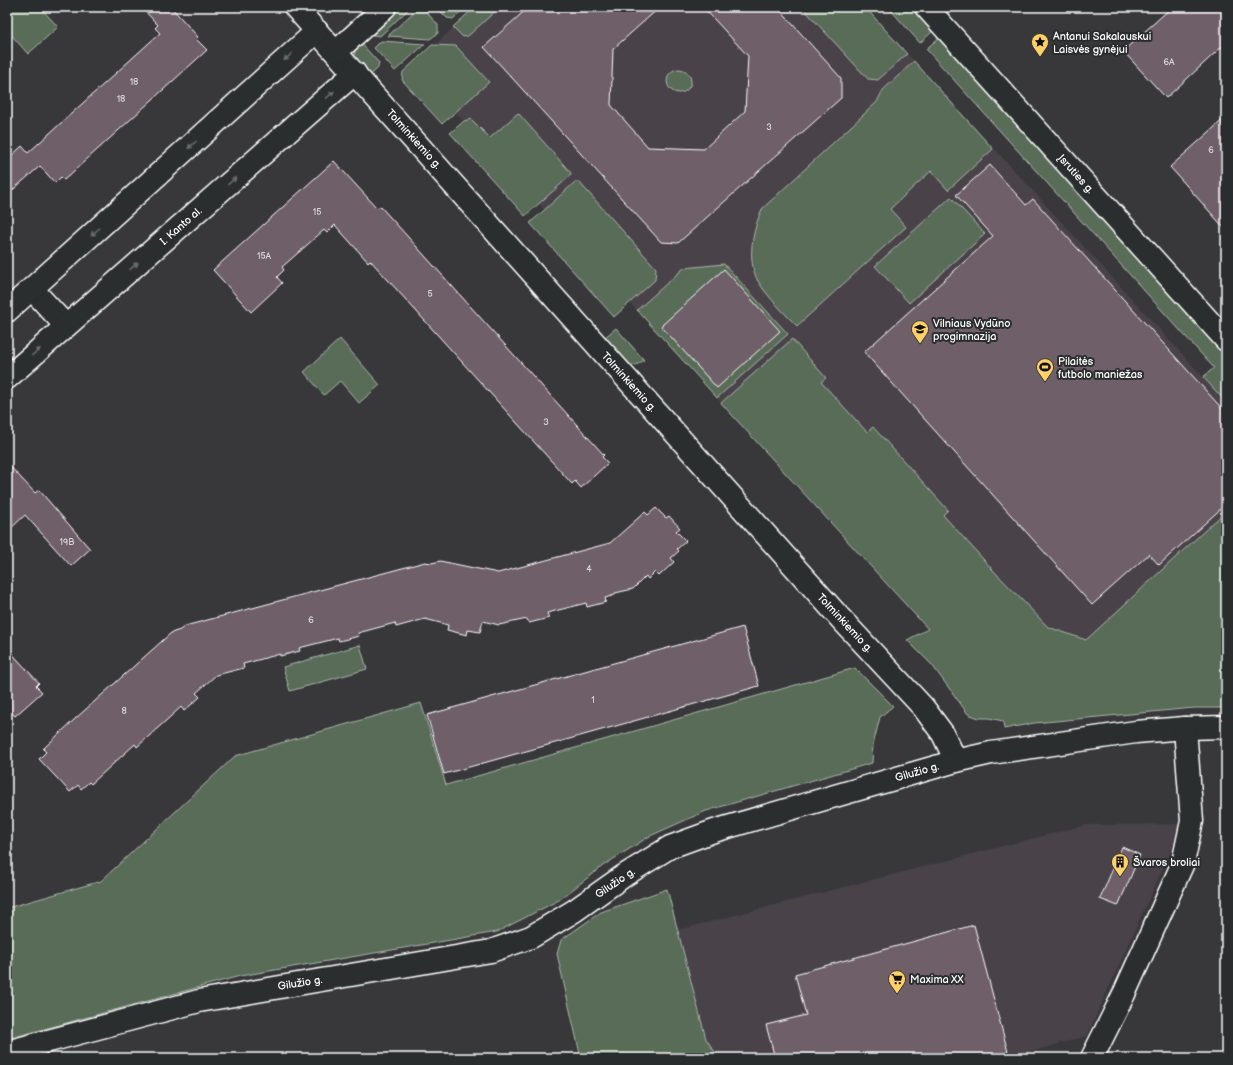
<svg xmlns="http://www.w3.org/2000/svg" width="1233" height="1065" font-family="'Balsamiq Sans',sans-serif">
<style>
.built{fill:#484348}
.green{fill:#586c58;stroke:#acb6ac}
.building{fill:#6e5e68;stroke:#fff}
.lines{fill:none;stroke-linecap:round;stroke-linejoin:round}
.minor-casing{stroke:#fff;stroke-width:25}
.minor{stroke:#2a2d2e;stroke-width:22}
.oneway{fill:#6a6c6d}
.labels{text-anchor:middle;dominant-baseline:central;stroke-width:4;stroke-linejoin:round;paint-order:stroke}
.number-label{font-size:9px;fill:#dbd7d9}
.poi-label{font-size:11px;fill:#fff;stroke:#2a2d2e;text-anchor:start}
.street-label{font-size:11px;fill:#fff;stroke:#2a2d2e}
</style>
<rect width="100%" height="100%" fill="#38373a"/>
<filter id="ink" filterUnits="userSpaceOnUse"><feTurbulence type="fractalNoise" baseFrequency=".025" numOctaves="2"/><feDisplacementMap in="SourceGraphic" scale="8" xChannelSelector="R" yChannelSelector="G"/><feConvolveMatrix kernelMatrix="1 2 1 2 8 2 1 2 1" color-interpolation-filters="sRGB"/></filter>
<g filter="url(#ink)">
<!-- built -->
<g class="built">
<path d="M 475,7 L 865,7 L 1226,402 L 1226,511 L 1086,640 L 1048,627 L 993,570 L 928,629 L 413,66 Z"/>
<path d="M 1183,824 L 1087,1036 L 1008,1058 L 719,1058 L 706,1039 L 678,930 L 1085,825 Z"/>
</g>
<!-- green -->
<g class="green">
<path d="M 7,7 L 40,7 L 58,27 L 28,54 L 7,30 Z"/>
<path d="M 397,7 L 411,7 L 380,36 L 368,34 Z"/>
<path d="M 419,7 L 422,7 L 438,25 L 438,33 L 430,39 L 388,36 Z"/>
<path d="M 436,7 L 466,7 L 453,19 L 447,18 Z"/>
<path d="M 475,7 L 500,7 L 468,36 L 463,37 L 453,27 Z"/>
<path d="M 802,7 L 865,7 L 907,54 L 878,80 L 868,79 Z"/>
<path d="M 888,7 L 915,7 L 935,29 L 920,43 Z"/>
<path d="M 941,36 L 1226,353 L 1226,402 L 1203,377 L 1214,368 L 926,49 Z"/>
<path d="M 359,41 L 379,63 L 378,68 L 369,77 C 359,64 349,58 359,41 Z"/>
<path d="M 381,41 L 425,44 L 395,71 L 374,48 Z"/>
<path d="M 432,45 L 456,46 L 489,82 L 442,124 L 402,80 L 403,72 Z"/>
<path d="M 914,61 L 993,149 L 948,190 L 931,171 L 890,209 L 906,227 L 797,326 C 786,315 765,294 758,281 C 746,259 753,230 762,209 L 877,102 L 883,90 Z"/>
<circle cx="679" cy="81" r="12"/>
<path d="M 518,113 L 571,173 L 569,177 L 525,216 L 450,133 L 464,121 L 471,119 L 490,138 Z"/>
<path d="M 575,182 L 579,182 L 656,268 L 655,280 L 614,317 L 530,223 Z"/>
<path d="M 951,197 L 985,234 L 909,303 L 875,266 Z"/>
<path d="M 724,264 L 788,334 L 717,398 L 637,310 L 684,268 Z"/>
<path d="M 616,328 L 644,360 C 639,364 635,367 628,364 L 604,338 Z"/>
<path d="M 340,339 L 380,385 L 359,403 L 340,381 L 324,395 L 304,372 Z"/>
<path d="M 792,339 L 826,378 L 821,382 L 867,432 L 873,427 L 948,510 L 943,515 L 993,570 L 1048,627 L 1086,640 L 1226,511 L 1226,708 L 1194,708 L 1034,723 L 1004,729 L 1003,721 L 989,718 L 979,718 L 968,714 L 932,665 L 907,640 L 928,629 L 721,403 Z"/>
<path d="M 360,645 L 367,669 L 290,691 L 283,667 Z"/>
<path d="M 855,668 L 893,706 L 880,717 L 873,745 L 872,763 L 706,811 L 650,836 L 604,865 L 559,900 L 497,932 L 240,976 L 7,1039 L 7,908 L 101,881 L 235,756 L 421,703 L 446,785 Z"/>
<path d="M 667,889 L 706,1039 L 719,1058 L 581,1058 L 557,954 L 561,940 L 601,912 Z"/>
</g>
<!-- building -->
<g class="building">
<path d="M 141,7 L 171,7 L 198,37 L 196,39 L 207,50 L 64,180 L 61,177 L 55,183 L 40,166 L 7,195 L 7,160 L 22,146 L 28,153 L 160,33 L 155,28 L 158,25 Z"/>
<path d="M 529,7 L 660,7 L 613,49 L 611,105 L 648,147 L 704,149 L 745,111 L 748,56 L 703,7 L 777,7 L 841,78 L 841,98 L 678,243 L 661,242 L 484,47 Z"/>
<path d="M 1172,7 L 1226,7 L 1226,43 L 1166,98 L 1123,51 Z"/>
<path d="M 1226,117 L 1226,230 L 1170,167 Z"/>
<path d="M 334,161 L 377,208 L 380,206 L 604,455 L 602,457 L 608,463 L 581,488 L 575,481 L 572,484 L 370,260 L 368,262 L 335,225 L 327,233 L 324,230 L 282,267 L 284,270 L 277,277 L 282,283 L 251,312 L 213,270 Z"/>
<path d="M 990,165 L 1026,205 L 1033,199 L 1226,413 L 1226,504 L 1159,565 L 1149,554 L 1092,605 L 864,352 L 993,236 L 956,195 Z"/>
<path d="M 724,269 L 780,331 L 717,388 L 661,326 Z"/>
<path d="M 7,463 L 35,493 L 39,490 L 90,549 L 71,566 L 25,515 L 7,532 Z"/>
<path d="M 656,508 L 666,518 L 669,516 L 680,528 L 676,531 L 686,541 L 677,549 L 679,551 L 671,558 L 674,562 L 659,576 L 655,572 L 648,579 L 646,576 L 633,589 L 615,593 L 615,595 L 605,598 L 606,602 L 587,607 L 586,603 L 547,613 L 549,618 L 529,623 L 527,619 L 499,625 L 483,621 L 480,632 L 468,630 L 467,635 L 447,630 L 448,625 L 425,619 L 396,627 L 395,623 L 358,633 L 359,636 L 339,641 L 338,638 L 299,648 L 300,651 L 280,656 L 280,654 L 243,664 L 244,668 L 216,675 L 196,693 L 200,697 L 184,711 L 181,707 L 137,747 L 135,744 L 91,784 L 89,782 L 81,789 L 78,785 L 70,792 L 39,759 L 46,752 L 43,749 L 75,719 L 171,633 L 180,630 L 185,626 L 425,562 L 432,563 L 440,561 L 498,573 L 610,543 L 645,512 L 648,515 Z"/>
<path d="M 743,627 L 759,686 L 444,774 L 427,715 Z"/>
<path d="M 7,648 L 39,683 L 36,686 L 42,692 L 15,716 L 7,708 Z"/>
<path d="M 1122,847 L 1140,855 L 1118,906 L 1100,899 Z"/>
<path d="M 974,925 L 1008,1052 L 986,1058 L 775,1058 L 766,1025 L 806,1015 L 795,974 Z"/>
</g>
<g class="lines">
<!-- minor casing -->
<g class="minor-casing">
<g id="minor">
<path d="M 295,7 L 784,555 L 841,619 L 923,707 L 943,734 L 956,761"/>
<path d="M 926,7 L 1226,340"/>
<path d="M 336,52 L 385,7"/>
<path d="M 32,289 L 66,326"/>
<path d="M 7,311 L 317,31"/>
<path d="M 7,378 L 355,73"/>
<path d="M 7,1052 L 199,1001 L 491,951 L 531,937 L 574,911 L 625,875 L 670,847 L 714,831 L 956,761 L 991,753 L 1136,732 L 1185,728 L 1226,727"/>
<path d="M 1092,1058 L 1124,994 L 1183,863 L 1192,821 L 1185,728"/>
</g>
</g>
<!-- minor -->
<use href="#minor" class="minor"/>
</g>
<!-- one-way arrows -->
<defs><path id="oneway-solid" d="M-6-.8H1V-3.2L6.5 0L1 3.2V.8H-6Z"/></defs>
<g class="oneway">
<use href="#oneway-solid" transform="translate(288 57) rotate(138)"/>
<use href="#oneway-solid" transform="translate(330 95) rotate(-41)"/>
<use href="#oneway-solid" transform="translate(192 145) rotate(138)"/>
<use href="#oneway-solid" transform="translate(232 181) rotate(-41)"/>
<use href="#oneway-solid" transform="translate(95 232) rotate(138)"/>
<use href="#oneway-solid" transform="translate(134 266) rotate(-41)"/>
<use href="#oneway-solid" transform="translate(36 352) rotate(-41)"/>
</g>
</g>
<!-- icons -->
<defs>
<g id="sight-pin" transform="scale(0.9)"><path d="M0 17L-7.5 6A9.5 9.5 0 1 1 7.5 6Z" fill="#ffd166" stroke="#2a2d2e"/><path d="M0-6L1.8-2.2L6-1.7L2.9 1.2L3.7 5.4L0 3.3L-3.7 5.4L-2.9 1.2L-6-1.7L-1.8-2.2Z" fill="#111"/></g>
<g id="school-pin" transform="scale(0.9)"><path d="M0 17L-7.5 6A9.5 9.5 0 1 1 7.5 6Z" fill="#ffd166" stroke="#2a2d2e"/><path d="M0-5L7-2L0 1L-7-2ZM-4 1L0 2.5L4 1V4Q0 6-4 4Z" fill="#111"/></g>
<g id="stadium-pin" transform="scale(0.9)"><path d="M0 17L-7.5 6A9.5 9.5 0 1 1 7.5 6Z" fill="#ffd166" stroke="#2a2d2e"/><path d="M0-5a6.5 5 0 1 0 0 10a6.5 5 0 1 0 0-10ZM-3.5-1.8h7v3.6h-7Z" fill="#111"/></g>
<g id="building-pin" transform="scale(0.9)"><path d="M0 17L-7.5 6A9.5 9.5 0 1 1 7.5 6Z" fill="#ffd166" stroke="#2a2d2e"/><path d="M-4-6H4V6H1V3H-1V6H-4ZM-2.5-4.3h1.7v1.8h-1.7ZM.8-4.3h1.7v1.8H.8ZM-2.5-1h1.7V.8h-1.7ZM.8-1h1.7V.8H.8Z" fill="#111"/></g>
<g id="supermarket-pin" transform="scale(0.9)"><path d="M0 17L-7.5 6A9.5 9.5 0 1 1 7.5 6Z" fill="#ffd166" stroke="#2a2d2e"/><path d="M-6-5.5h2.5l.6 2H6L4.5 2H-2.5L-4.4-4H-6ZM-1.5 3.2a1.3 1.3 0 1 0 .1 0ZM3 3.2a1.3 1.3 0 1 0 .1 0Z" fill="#111"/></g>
</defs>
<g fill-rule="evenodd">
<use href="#sight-pin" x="1040" y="42"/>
<use href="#school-pin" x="920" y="329"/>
<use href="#stadium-pin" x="1045" y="367"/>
<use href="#building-pin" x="1120" y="862"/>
<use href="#supermarket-pin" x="897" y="979"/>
</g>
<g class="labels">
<!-- number labels -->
<g class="number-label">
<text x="1169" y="62">6A</text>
<text x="134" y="82">18</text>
<text x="121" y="99">18</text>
<text x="769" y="127">3</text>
<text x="1211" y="150">6</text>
<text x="317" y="212">15</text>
<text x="264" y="256">15A</text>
<text x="430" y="294">5</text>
<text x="546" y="422">3</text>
<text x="67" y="542">19B</text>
<text x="589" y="569">4</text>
<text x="311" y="620">6</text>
<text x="593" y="700">1</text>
<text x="124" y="711">8</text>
</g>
<!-- poi labels -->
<g class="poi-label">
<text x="1053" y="36">Antanui Sakalauskui<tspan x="1053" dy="13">Laisvės gynėjui</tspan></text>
<text x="933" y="323">Vilniaus Vydūno<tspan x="933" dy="13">progimnazija</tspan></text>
<text x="1058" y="361">Pilaitės<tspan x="1058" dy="13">futbolo maniežas</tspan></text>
<text x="1133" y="862">Švaros broliai</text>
<text x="910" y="979">Maxima XX</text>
</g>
<!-- street labels -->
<g class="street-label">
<text transform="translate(414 139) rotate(48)">Tolminkiemio g.</text>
<text transform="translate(1076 174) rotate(48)">Įsruties g.</text>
<text transform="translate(181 226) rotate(-41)">I. Kanto al.</text>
<text transform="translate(629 382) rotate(48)">Tolminkiemio g.</text>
<text transform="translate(845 623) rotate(47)">Tolminkiemio g.</text>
<text transform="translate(917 772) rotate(-16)">Gilužio g.</text>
<text transform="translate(615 883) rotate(-34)">Gilužio g.</text>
<text transform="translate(300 983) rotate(-9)">Gilužio g.</text>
</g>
</g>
<!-- margin -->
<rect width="1233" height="1065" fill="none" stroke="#2a2d2e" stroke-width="24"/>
<rect x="12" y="12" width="1209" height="1041" fill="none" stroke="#fff" stroke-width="1.5" filter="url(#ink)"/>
</svg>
